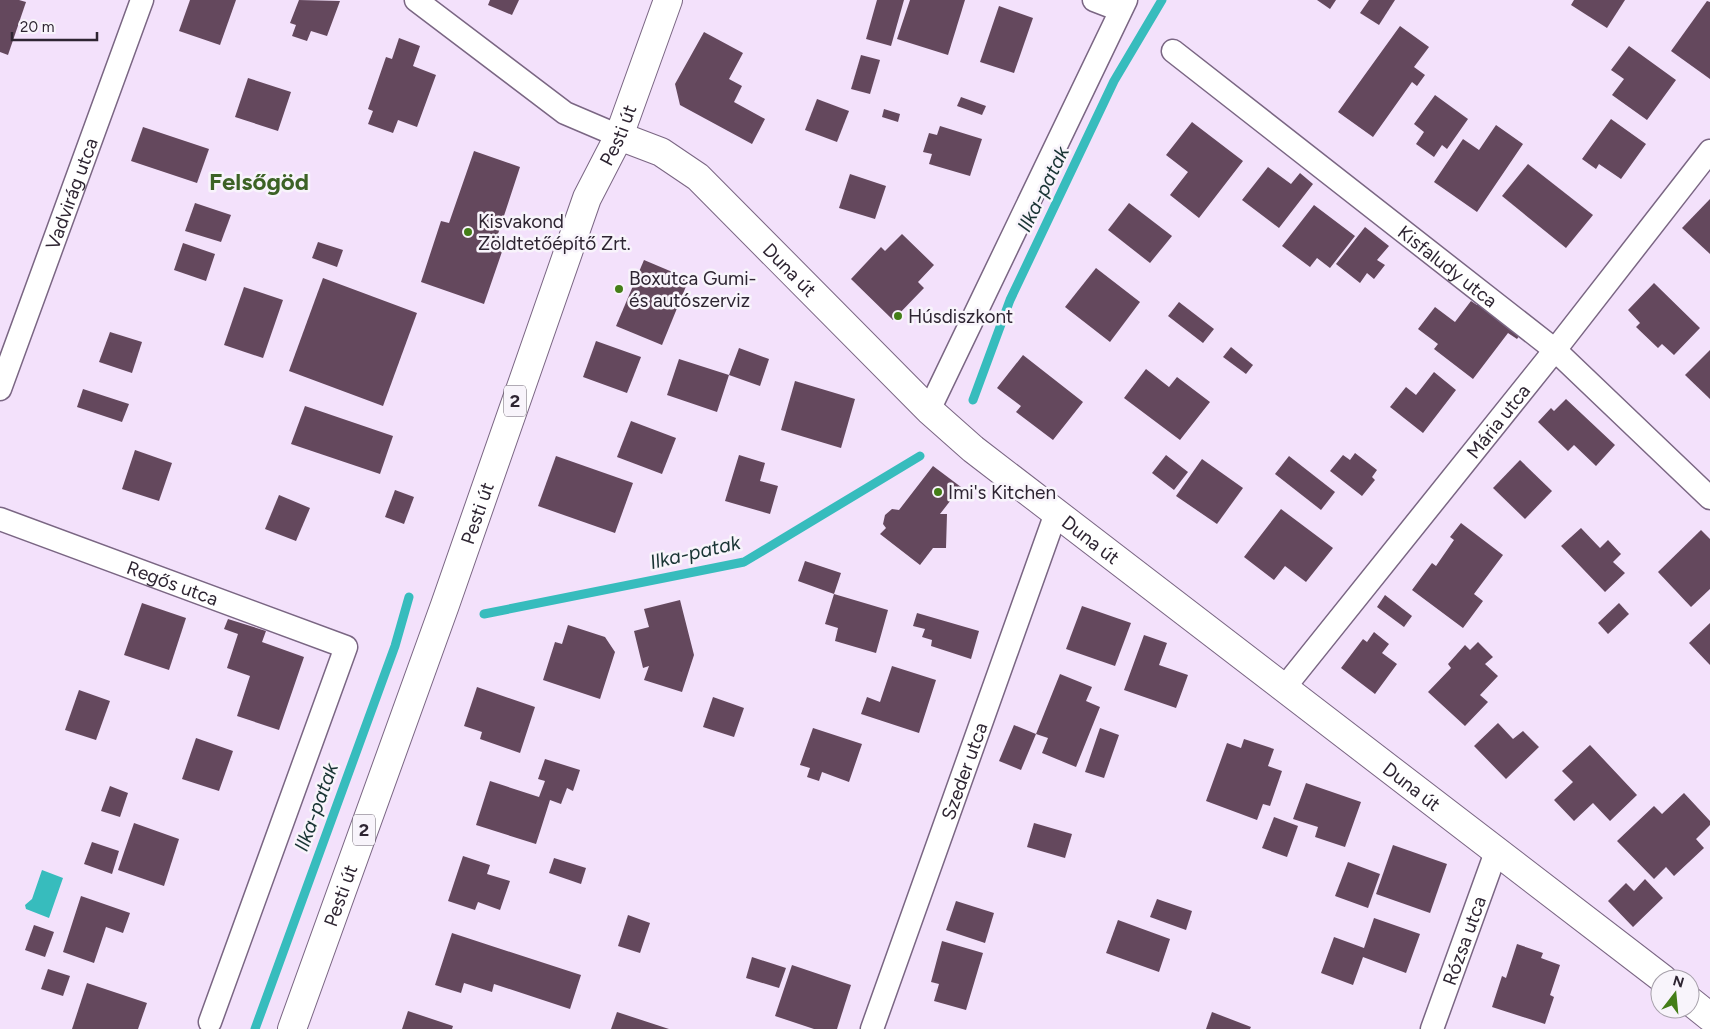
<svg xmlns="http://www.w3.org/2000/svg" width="1710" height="1029" font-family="Figtree,sans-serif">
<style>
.water{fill:#37bcbd}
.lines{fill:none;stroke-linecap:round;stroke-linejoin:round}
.stream{stroke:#37bcbd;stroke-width:9}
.building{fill:#64485d}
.street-casing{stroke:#7a6683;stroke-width:25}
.secondary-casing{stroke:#7a6683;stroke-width:30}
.primary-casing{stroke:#7a6683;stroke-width:30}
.street{stroke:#fff;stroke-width:22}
.secondary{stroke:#fff;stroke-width:28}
.primary{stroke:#fff;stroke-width:28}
.poi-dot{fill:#447e18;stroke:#f8f4fb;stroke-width:2}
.labels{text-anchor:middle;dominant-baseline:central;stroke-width:5;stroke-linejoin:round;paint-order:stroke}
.shield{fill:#f8f4fb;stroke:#6b636e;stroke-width:1}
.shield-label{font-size:18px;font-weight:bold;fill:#2e2532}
.street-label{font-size:19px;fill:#2e2532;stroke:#f8f4fb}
.poi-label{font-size:19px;fill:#2e2532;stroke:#f8f4fb;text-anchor:start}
.water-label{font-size:20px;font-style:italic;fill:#193434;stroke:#f8f4fb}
.district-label{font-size:24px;font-weight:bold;fill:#3c6225;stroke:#f8f4fb}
</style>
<rect width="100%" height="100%" fill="#f3e1fb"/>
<!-- water -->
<path class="water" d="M 42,870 L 63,878 L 49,918 L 26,909 L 25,905 L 32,899 Z"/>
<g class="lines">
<!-- stream -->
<g class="stream">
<path d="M 973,400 L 1010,300 L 1114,81 L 1162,0"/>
<path d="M 484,614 L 744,562 L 920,456"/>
<path d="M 255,1029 L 395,646 L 409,597"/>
</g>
</g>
<!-- building -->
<g class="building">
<path d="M 0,0 L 19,0 L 26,2 L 8,55 L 0,52 Z"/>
<path d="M 190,0 L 236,0 L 220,45 L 179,31 Z"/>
<path d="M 299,0 L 340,1 L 327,36 L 311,31 L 307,41 L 292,36 L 296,25 L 290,23 Z"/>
<path d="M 490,0 L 519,0 L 512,15 L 488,5 Z"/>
<path d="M 877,0 L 904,0 L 891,46 L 866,39 Z"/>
<path d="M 910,0 L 965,0 L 948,55 L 897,39 Z"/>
<path d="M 1317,0 L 1336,0 L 1330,9 Z"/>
<path d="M 1369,0 L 1395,0 L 1379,25 L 1360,13 Z"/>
<path d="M 1574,0 L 1625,0 L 1607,28 L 1571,5 Z"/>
<path d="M 1707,1 L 1710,2 L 1710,79 L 1671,51 Z"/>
<path d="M 999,6 L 1033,18 L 1014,73 L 980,62 Z"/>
<path d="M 1400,26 L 1429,47 L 1414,67 L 1425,75 L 1417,86 L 1412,82 L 1373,137 L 1338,112 Z"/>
<path d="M 704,32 L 743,53 L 729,79 L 742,86 L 734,102 L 765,119 L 752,144 L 680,105 L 675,84 Z"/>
<path d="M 399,38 L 420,46 L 413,66 L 436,75 L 417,127 L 398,120 L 393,133 L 368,124 L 373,111 L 368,109 L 386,57 L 392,59 Z"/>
<path d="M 1629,46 L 1676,80 L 1647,120 L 1612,95 L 1624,79 L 1611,70 Z"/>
<path d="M 861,55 L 880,60 L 870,94 L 851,89 Z"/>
<path d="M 248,78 L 291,92 L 278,131 L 235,117 Z"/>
<path d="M 1435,95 L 1468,119 L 1447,149 L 1442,145 L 1434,157 L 1416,144 L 1424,132 L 1414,124 Z"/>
<path d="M 961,97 L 986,106 L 982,115 L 957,106 Z"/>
<path d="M 817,99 L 849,111 L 837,142 L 805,130 Z"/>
<path d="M 884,109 L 900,114 L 898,122 L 882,117 Z"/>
<path d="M 1611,119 L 1646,144 L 1621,179 L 1599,164 L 1596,169 L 1582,159 Z"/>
<path d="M 1192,122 L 1243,161 L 1199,218 L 1170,195 L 1188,172 L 1166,155 Z"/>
<path d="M 1496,125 L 1523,144 L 1477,212 L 1434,182 L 1463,139 L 1479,150 Z"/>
<path d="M 940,126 L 982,139 L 970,176 L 929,164 L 932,154 L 923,152 L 929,133 L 937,135 Z"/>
<path d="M 143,127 L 209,149 L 197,183 L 131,161 Z"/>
<path d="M 474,151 L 520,167 L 496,240 L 505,243 L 484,304 L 421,282 L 441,221 L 449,223 Z"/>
<path d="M 1528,164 L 1593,215 L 1566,248 L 1502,196 Z"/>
<path d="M 1268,167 L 1291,184 L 1300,173 L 1313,184 L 1279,228 L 1242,200 Z"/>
<path d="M 850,174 L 886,186 L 875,219 L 839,208 Z"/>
<path d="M 1710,199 L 1710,254 L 1682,228 Z"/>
<path d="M 195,203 L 231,215 L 221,242 L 185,231 Z"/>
<path d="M 1129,203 L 1172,236 L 1150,263 L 1108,230 Z"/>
<path d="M 1314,205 L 1355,236 L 1330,268 L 1317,258 L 1310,267 L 1282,246 Z"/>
<path d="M 1365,227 L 1389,246 L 1377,260 L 1385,265 L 1374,279 L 1367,273 L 1360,283 L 1336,264 Z"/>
<path d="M 902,234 L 934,265 L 918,282 L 924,288 L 893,320 L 851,279 L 881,247 L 885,251 Z"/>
<path d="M 318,242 L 343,250 L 337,267 L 312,258 Z"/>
<path d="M 183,243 L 215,254 L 206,281 L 174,270 Z"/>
<path d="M 644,260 L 689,279 L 662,345 L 616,326 Z"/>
<path d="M 1096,268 L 1140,302 L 1110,342 L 1065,307 Z"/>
<path d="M 323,278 L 417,313 L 383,406 L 289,371 Z"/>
<path d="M 1654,283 L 1700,328 L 1674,355 L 1662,344 L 1658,348 L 1636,327 L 1640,323 L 1628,310 Z"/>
<path d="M 244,287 L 283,300 L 263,358 L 224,345 Z"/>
<path d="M 1480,299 L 1522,332 L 1517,339 L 1508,333 L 1473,379 L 1434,349 L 1438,344 L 1418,329 L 1435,307 L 1455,322 L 1471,301 L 1477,305 Z"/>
<path d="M 1179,302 L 1214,329 L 1203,343 L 1168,316 Z"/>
<path d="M 110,332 L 142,342 L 132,373 L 99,362 Z"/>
<path d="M 596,341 L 641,357 L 627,393 L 583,377 Z"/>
<path d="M 1231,347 L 1253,365 L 1246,374 L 1223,357 Z"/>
<path d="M 739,348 L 769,359 L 760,386 L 729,375 L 717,412 L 667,395 L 679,359 L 729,375 Z"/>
<path d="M 1710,350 L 1710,399 L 1685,375 Z"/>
<path d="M 1023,355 L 1083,402 L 1053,440 L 1016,412 L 1021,406 L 997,388 Z"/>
<path d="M 1146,369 L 1169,387 L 1177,377 L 1210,402 L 1180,440 L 1124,398 Z"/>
<path d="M 1434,372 L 1456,390 L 1423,433 L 1390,407 L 1406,387 L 1416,395 Z"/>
<path d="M 795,381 L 855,399 L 841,448 L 781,430 Z"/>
<path d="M 83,389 L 129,404 L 122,422 L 77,407 Z"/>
<path d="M 1566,399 L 1615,445 L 1596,466 L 1574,445 L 1568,451 L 1538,422 L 1551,408 L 1554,411 Z"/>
<path d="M 305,406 L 393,436 L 380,474 L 291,444 Z"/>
<path d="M 631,421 L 676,438 L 662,474 L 617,457 Z"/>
<path d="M 135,450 L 172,463 L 159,501 L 122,489 Z"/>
<path d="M 1355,453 L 1377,470 L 1372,477 L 1375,480 L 1362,496 L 1330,471 L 1343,455 L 1350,460 Z"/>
<path d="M 739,455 L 765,463 L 760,481 L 778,486 L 770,514 L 725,501 Z"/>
<path d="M 1166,455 L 1188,472 L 1174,490 L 1152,473 Z"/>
<path d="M 556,456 L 633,483 L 615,533 L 538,506 Z"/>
<path d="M 1289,456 L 1335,492 L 1321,510 L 1275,474 Z"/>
<path d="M 1202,459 L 1243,488 L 1217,524 L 1176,496 Z"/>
<path d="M 1520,460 L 1552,491 L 1525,519 L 1493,488 Z"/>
<path d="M 933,466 L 961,487 L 940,514 L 947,514 L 946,548 L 933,548 L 920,565 L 880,534 L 886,528 L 883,524 L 885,515 L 892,509 L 899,510 Z"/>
<path d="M 395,490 L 414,497 L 404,524 L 385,517 Z"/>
<path d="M 279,495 L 310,508 L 296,541 L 265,529 Z"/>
<path d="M 1281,509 L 1333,548 L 1306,582 L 1285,566 L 1274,580 L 1244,557 Z"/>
<path d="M 1461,523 L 1503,555 L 1474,594 L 1483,601 L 1463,628 L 1412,590 L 1432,563 L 1436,566 L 1454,540 L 1450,537 Z"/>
<path d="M 1581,528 L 1600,548 L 1608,540 L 1621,554 L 1613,562 L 1625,573 L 1605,592 L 1561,546 Z"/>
<path d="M 1701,530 L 1710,539 L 1710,589 L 1691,607 L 1658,572 Z"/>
<path d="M 805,561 L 841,573 L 834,594 L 888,610 L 876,653 L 835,641 L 838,628 L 825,624 L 834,594 L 798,581 Z"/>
<path d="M 1385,595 L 1412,616 L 1404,627 L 1377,607 Z"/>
<path d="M 680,600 L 694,655 L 682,692 L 644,680 L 649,666 L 643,668 L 634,631 L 649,627 L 644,609 Z"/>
<path d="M 142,603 L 186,618 L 169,670 L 124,655 Z"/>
<path d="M 1619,603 L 1629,614 L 1608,634 L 1598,623 Z"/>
<path d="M 1082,606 L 1131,623 L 1115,666 L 1066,649 Z"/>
<path d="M 917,613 L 979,631 L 971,659 L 931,646 L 932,640 L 922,637 L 925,629 L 913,626 Z"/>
<path d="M 228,619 L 266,631 L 262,642 L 304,657 L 279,730 L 237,716 L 250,676 L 227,668 L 238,634 L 224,629 Z"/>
<path d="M 1710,623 L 1710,665 L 1689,643 Z"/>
<path d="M 568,625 L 605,637 L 615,652 L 600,699 L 543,680 L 555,642 L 562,644 Z"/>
<path d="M 1374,632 L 1389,644 L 1382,653 L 1397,664 L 1375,694 L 1341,668 L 1363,639 L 1367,642 Z"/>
<path d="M 1144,635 L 1167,643 L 1159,665 L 1188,675 L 1176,708 L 1124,690 Z"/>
<path d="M 1478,642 L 1493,657 L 1485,664 L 1498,676 L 1480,695 L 1488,702 L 1465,726 L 1428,692 L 1451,668 L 1448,664 L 1465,645 L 1470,650 Z"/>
<path d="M 892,666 L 936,680 L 919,733 L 861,714 L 867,697 L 880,702 Z"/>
<path d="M 1060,674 L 1092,687 L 1086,701 L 1100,707 L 1076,767 L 1042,753 L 1048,738 L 1036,734 Z"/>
<path d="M 477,687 L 535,707 L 520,753 L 480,739 L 482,732 L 464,726 Z"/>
<path d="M 79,690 L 110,701 L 96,740 L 65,730 Z"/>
<path d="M 713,697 L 744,708 L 734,737 L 703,727 Z"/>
<path d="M 1498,723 L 1513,739 L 1523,731 L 1539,747 L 1506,779 L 1474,746 Z"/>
<path d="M 1014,725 L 1036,734 L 1021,770 L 999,761 Z"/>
<path d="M 813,728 L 862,744 L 849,782 L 822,772 L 819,781 L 807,777 L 810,768 L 800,765 Z"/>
<path d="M 1100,728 L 1119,735 L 1104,778 L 1085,772 Z"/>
<path d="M 196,738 L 233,751 L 219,791 L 182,779 Z"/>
<path d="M 1244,739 L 1274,749 L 1268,766 L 1282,771 L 1270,806 L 1263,804 L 1257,820 L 1206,801 L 1227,743 L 1241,748 Z"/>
<path d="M 1590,745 L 1637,795 L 1610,821 L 1593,803 L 1574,821 L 1554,800 L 1573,782 L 1562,771 Z"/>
<path d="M 545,759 L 580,770 L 573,791 L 567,788 L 561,804 L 550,800 L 536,844 L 476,825 L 490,781 L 539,797 L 545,781 L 538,779 Z"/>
<path d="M 1306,783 L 1361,802 L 1345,847 L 1315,837 L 1318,827 L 1293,819 Z"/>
<path d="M 110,786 L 128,793 L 120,817 L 101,811 Z"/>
<path d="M 1684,793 L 1710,821 L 1710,825 L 1696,839 L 1704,848 L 1674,876 L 1666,867 L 1654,879 L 1617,841 L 1654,806 L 1662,814 Z"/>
<path d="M 1274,817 L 1298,826 L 1287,857 L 1262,848 Z"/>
<path d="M 134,823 L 179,839 L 164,886 L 118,870 Z"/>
<path d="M 1034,823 L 1072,834 L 1065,858 L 1027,847 Z"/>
<path d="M 92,842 L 119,851 L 112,874 L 84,864 Z"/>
<path d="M 1393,845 L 1447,864 L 1430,913 L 1376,894 Z"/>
<path d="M 463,856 L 490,865 L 487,874 L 510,881 L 500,910 L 478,902 L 475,910 L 448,901 Z"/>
<path d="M 554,858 L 586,868 L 581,884 L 549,873 Z"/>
<path d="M 1348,862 L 1380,874 L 1368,908 L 1335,896 Z"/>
<path d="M 1645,879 L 1663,898 L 1633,927 L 1608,901 L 1626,883 L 1634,891 Z"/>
<path d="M 81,896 L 130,913 L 123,933 L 106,927 L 94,963 L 63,952 Z"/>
<path d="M 1157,899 L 1192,911 L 1186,930 L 1150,917 Z"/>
<path d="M 956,901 L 994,913 L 985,943 L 946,930 Z"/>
<path d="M 628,915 L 650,923 L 640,953 L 618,946 Z"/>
<path d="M 1374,918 L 1420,934 L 1406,973 L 1363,957 L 1353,985 L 1321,973 L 1334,937 L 1364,948 Z"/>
<path d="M 1118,920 L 1170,939 L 1159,972 L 1106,953 Z"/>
<path d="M 34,925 L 54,932 L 45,957 L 25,950 Z"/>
<path d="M 452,933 L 581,975 L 570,1009 L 494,984 L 492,992 L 464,983 L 461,993 L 435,985 Z"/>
<path d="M 942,941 L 983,953 L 966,1010 L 934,1001 L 939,984 L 931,982 Z"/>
<path d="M 1517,944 L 1543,953 L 1541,958 L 1560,965 L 1550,995 L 1554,997 L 1545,1024 L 1492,1007 L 1502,976 L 1506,978 Z"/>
<path d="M 752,957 L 786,968 L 779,988 L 746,978 Z"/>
<path d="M 792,965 L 851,985 L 837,1029 L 814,1029 L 775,1016 Z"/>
<path d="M 48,969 L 70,976 L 63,996 L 41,989 Z"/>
<path d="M 87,983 L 147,1003 L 138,1029 L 72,1029 Z"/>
<path d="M 408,1011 L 453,1026 L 452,1029 L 402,1029 Z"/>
<path d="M 617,1012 L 669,1029 L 611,1029 Z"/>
<path d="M 1212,1012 L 1251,1027 L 1250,1029 L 1206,1029 Z"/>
</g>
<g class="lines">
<!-- street casing -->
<g class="street-casing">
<g id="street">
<path d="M 416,0 L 565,113 L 619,136"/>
<path d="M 1094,0 L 1120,10"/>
<path id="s1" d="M 1173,51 L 1555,350 L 1710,498"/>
<path id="s2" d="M 0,389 L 142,0"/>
<path d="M 929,410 L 1126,0"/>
<path id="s3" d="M 0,519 L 346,647 L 210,1022"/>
<path id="s4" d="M 1284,688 L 1555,350 L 1710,151"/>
<path id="s5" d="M 872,1029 L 1056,513"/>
<path id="s6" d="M 1432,1029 L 1496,852"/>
</g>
</g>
<!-- secondary casing -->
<g class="secondary-casing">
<g id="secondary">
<path id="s7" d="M 619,136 L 661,152 L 698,177 L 929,410 L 973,449 L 1663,979"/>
<path d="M 1690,1001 L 1710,1017"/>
</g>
</g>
<!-- primary casing -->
<g class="primary-casing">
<g id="primary">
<path id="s8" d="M 292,1029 L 445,605 L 587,198 L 619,136 L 668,0"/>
</g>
</g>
<!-- street -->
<use href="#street" class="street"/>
<!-- secondary -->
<use href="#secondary" class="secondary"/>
<!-- primary -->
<use href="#primary" class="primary"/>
</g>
<!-- markers -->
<g class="poi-dot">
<circle cx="468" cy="232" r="5"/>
<circle cx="619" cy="289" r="5"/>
<circle cx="898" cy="316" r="5"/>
<circle cx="938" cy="492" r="5"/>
</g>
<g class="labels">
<!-- shield labels -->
<g class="shield">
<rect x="504" y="385.5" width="22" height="31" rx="4"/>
<rect x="353" y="814.5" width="22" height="31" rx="4"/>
</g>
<g class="shield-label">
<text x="515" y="401">2</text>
<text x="364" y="830">2</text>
</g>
<!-- street labels -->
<g class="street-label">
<text stroke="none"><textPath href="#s8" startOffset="952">Pesti út</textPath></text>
<text stroke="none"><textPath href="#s2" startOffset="208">Vadvirág utca</textPath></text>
<text stroke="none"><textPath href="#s1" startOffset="349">Kisfaludy utca</textPath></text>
<text stroke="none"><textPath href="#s7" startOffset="220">Duna út</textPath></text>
<text stroke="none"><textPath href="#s4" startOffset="342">Mária utca</textPath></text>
<text stroke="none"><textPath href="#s8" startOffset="548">Pesti út</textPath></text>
<text stroke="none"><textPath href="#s7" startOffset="625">Duna út</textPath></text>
<text stroke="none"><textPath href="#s3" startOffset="184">Regős utca</textPath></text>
<text stroke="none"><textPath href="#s5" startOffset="274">Szeder utca</textPath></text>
<text stroke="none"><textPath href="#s7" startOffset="1030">Duna út</textPath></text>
<text stroke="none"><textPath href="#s8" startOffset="142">Pesti út</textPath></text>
<text stroke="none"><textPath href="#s6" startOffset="94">Rózsa utca</textPath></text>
</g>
<!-- poi labels -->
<g class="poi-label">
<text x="478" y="221">Kisvakond<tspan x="478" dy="22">Zöldtetőépítő Zrt.</tspan></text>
<text x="629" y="278">Boxutca Gumi-<tspan x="629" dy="22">és autószerviz</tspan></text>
<text x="908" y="316">Húsdiszkont</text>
<text x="948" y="492">Imi's Kitchen</text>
</g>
<!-- water labels -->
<g class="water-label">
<text transform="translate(1043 189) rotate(-64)">Ilka-patak</text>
<text transform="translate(695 552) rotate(-13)">Ilka-patak</text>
<text transform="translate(316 807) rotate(-70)">Ilka-patak</text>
</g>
<!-- district labels -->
<g class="district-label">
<text x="259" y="181">Felsőgöd</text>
</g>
</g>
<!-- north arrow -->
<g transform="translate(1675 994) rotate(16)"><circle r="24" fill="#f8f4fb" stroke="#a7a1ab"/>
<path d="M0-4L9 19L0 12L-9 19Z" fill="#447e18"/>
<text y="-8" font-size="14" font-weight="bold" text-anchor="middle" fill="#2e2532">N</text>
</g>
<!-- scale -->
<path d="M12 32v8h85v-8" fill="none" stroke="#2e2532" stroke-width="2.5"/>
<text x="20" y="32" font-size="15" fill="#2e2532" stroke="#f8f4fb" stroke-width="4" paint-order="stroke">20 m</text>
</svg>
